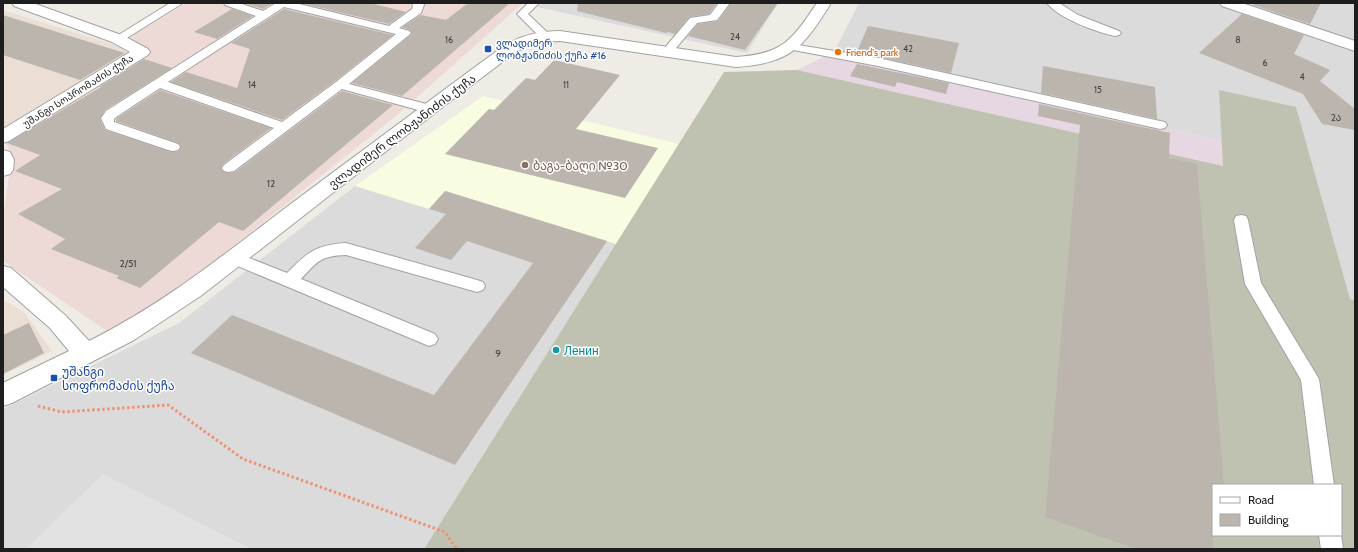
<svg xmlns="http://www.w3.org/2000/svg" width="1358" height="552" font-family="Cabin,'Noto Sans Georgian',sans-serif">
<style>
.residential{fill:#dcdbdb}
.commercial{fill:#edd9d5}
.industrial{fill:#e7d7e2}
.education{fill:#f8fce0}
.military{fill:#ebded5}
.construction{fill:#c0c2b1;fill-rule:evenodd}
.parking{fill:#e2e2e2}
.building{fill:#bbb5ae}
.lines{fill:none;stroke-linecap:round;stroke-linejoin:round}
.service-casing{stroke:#a2a2a2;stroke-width:2}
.minor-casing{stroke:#a2a2a2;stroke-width:2}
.path{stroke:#ee9276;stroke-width:3;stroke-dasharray:2.5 2.5;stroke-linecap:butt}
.service{fill:#fff;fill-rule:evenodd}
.minor{fill:#fff;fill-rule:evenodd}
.transit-dot{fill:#1a4fb4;stroke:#fff;stroke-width:1.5}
.food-dot{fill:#e8710a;stroke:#fff;stroke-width:1.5}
.education-dot{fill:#8d6e63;stroke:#fff;stroke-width:1.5}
.culture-dot{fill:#0f9aa8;stroke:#fff;stroke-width:1.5}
.labels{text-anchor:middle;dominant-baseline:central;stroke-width:3;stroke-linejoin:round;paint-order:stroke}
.far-number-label{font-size:9px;fill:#454442}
.far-transit-label{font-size:10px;fill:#164399;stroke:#fff;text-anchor:start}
.far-food-label{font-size:10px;fill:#c56008;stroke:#fff;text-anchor:start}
.far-street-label{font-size:10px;fill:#1e1e1e;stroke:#fff}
.number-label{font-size:10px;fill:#454442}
.street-label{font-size:12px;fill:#1e1e1e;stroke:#fff}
.education-label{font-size:12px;fill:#785e54;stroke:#fff;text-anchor:start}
.culture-label{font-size:12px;fill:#0d838f;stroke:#fff;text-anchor:start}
.transit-label{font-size:12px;fill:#164399;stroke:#fff;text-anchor:start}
</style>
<rect width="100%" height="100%" fill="#eeece5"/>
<!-- residential -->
<g class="residential">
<path d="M 542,3 L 778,3 L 747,53 L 537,7 Z"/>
<path d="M 859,3 L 1355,3 L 1355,300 L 1350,299 L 1220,90 L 1222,141 L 834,52 Z"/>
<path d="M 355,186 L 429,209 L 445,191 L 616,244 L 424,549 L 3,549 L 3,409 L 179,323 Z"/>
</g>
<!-- commercial -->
<path class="commercial" d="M 187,3 L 523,3 L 397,115 L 220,257 L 110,333 L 3,261 L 3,219 L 12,155 L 3,138 L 149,49 L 130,37 Z"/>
<!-- industrial -->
<path class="industrial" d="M 834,52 L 1222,141 L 1223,166 L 797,70 Z"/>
<!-- education -->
<path class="education" d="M 483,96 L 679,144 L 616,244 L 446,191 L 429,209 L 355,186 Z"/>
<!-- military -->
<g class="military">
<path d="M 3,10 L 137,52 L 3,134 Z"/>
<path d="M 3,300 L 24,312 L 52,351 L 3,375 Z"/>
</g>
<!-- construction -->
<path class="construction" d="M 797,70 L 1223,166 L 1219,90 L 1296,107 L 1350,299 L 1355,300 L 1355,549 L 424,549 L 724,72 ZM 1213,485 L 1341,485 L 1341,535 L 1213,535 Z"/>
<!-- parking -->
<path class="parking" d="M 103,474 L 252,549 L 26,549 Z"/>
<!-- building -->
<g class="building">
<path d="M 244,3 L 273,3 L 263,9 Z"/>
<path d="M 301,3 L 370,3 L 406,12 L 389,24 Z"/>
<path d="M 468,3 L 510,3 L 402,96 L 352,83 L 412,34 L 410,30 L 402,27 L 421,15 L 446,20 Z"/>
<path d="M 578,3 L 717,3 L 709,14 L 689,17 L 675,34 L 668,32 L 666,33 L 577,11 Z"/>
<path d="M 731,3 L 778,3 L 745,50 L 688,36 L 698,24 L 718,21 Z"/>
<path d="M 1255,3 L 1321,3 L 1310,24 L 1253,5 Z"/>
<path d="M 232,9 L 253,16 L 217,39 L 194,32 Z"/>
<path d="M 284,9 L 393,35 L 335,81 L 282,120 L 171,82 L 186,72 L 237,88 L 250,49 L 231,43 Z"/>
<path d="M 1242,14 L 1304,35 L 1294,54 L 1330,70 L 1320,81 L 1355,109 L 1355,130 L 1322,124 L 1303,94 L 1199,53 Z"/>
<path d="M 3,15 L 102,46 L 125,53 L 80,80 L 3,55 Z"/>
<path d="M 868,26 L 959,43 L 951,73 L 857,52 Z"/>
<path d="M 144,59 L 172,68 L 105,110 L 100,119 L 105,130 L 168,151 L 173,152 L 179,151 L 181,146 L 178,143 L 116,121 L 117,118 L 160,90 L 271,128 L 223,164 L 221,169 L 224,172 L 229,173 L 235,172 L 342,91 L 393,105 L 243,231 L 219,222 L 140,288 L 116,278 L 119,276 L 51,249 L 65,239 L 18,214 L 62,189 L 15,171 L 40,155 L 7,143 L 101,87 L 99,87 Z"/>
<path d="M 554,60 L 620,75 L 576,129 L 658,148 L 625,198 L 445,154 L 489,109 L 494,110 L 526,78 L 535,80 Z"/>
<path d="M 857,64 L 949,83 L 946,94 L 897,82 L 895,87 L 850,76 Z"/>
<path d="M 1043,66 L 1155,87 L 1157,119 L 1041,93 Z"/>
<path d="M 1039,104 L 1170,133 L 1169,158 L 1197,164 L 1224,485 L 1213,485 L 1213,549 L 1136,549 L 1045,517 L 1080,125 L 1038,116 Z"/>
<path d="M 445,191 L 607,241 L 455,465 L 191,353 L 232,315 L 434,395 L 533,263 L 467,241 L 451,260 L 415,248 L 446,214 L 429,209 Z"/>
<path d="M 29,323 L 44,353 L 3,374 L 3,335 Z"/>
</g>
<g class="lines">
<!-- service casing -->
<g class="service-casing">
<g id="service">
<path d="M 170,3 L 183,3 L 122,41 L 114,41 L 112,39 Z"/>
<path d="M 224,3 L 239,3 L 263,11 L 276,3 L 295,3 L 389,26 L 412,9 L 413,6 L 412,3 L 423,3 L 424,5 L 421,13 L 399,28 L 409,31 L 411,33 L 409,35 L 349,84 L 434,106 L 435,109 L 434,112 L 429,113 L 342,89 L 234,171 L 229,172 L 224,171 L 222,168 L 224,165 L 274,128 L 160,88 L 116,117 L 114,119 L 114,122 L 178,144 L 180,147 L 178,150 L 173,151 L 168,150 L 106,129 L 101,118 L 106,111 L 256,16 L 225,5 ZM 284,7 L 396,34 L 336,82 L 282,122 L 168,82 Z"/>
<path d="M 528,3 L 539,3 L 528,14 L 549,34 L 551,36 L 549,38 L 541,38 L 517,14 Z"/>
<path d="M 719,3 L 730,3 L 717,20 L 697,23 L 671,54 L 663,54 L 661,52 L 663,50 L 690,18 L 710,15 Z"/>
<path d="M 1047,3 L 1059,3 L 1078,15 L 1119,31 L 1121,33 L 1119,35 L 1115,36 C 1096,32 1058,18 1047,3 Z"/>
<path d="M 792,44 L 878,58 L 1160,121 L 1165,122 L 1167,125 L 1165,128 L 1160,129 L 878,66 L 788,49 L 786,47 L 788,45 Z"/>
<path d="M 1241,215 L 1246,216 L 1248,220 L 1261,283 L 1319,379 L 1334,485 L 1314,485 L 1301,380 L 1245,284 L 1234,220 L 1236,216 Z"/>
<path d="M 346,243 L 477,280 L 483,282 L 485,286 L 483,290 L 477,292 L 346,255 C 320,256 318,261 301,279 L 435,334 L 438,339 L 435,344 L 429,346 L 228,262 L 226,258 L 228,254 L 234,252 L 287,273 C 308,252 315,245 346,243 Z"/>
<path d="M 1319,535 L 1341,535 L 1343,549 L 1321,549 Z"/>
</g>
</g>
<!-- minor casing -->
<g class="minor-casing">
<g id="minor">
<path d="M 12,3 L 33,3 L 124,36 L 148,49 L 150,52 L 148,55 L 9,141 L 3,143 L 3,129 L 130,52 L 112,42 L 14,6 Z"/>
<path d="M 817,3 L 831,3 C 803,48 791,63 736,67 L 560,41 C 544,41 531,44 517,51 L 435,113 L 202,295 L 134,340 L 12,403 L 3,406 L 3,383 L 69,351 L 50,328 L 3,287 L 3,266 L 11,268 L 66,316 L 89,341 C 160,306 221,257 284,209 C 358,154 431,99 505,45 C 522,35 541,31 560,31 L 736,57 C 783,54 792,40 817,3 Z"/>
<path d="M 1220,3 L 1242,3 L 1355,41 L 1355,51 L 1222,6 Z"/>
<path d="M 3,150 L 10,152 L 14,160 L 13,170 L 10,174 L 3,176 Z"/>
</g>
</g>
<!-- path -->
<path class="path" d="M 38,406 L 62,412 L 168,405 L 243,459 L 445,532 L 457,549"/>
<!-- service -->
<use href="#service" class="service"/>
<!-- minor -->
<use href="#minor" class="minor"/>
</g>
<!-- markers -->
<g class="transit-dot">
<rect x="484" y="45" width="8" height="8" rx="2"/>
<rect x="50" y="374" width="8" height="8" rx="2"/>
</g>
<circle class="food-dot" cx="838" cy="52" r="4"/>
<circle class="education-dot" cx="525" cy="165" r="4"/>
<circle class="culture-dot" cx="556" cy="350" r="4"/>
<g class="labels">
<!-- far-number labels -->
<g class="far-number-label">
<text x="735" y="36">24</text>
<text x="449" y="39">16</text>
<text x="1238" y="39">8</text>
<text x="908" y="48">42</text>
<text x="1265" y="62">6</text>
<text x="1302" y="76">4</text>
<text x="252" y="84">14</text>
<text x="566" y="84">11</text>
<text x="1098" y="89">15</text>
</g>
<!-- far-transit labels -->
<g class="far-transit-label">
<text x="496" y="43">ვლადიმერ<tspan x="496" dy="12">ლობჟანიძის ქუჩა #16</tspan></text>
</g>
<!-- far-food labels -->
<g class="far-food-label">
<text x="846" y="52">Friend's park</text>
</g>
<!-- far-street labels -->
<g class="far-street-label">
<text transform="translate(78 91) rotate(-32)">უშანგი სოპრომაძის ქუჩა</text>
</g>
<!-- number labels -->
<g class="number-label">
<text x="1336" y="117">2ა</text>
<text x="271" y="183">12</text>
<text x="128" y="263">2/51</text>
<text x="498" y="353">9</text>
</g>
<!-- street labels -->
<g class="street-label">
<text transform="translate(402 131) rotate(-37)">ვლადიმერ ლობჟანიძის ქუჩა</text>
</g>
<!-- education labels -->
<g class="education-label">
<text x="533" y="165">ბაგა-ბაღი №30</text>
</g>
<!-- culture labels -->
<g class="culture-label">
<text x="564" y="350">Ленин</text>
</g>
<!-- transit labels -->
<g class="transit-label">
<text x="62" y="371">უშანგი<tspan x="62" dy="14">სოფრომაძის ქუჩა</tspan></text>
</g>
</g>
<!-- border -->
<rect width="1358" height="552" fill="none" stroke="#1e1e1e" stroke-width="8"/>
<!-- legend -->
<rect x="1212" y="484" width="130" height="52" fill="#ffffff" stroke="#a5a5a5"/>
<rect x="1220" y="497" width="20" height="6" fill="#ffffff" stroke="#a5a5a5"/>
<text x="1248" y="504" font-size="12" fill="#1e1e1e">Road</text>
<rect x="1220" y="514" width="20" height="12" fill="#bbb5ae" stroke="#a5a5a5"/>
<text x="1248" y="524" font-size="12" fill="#1e1e1e">Building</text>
</svg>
